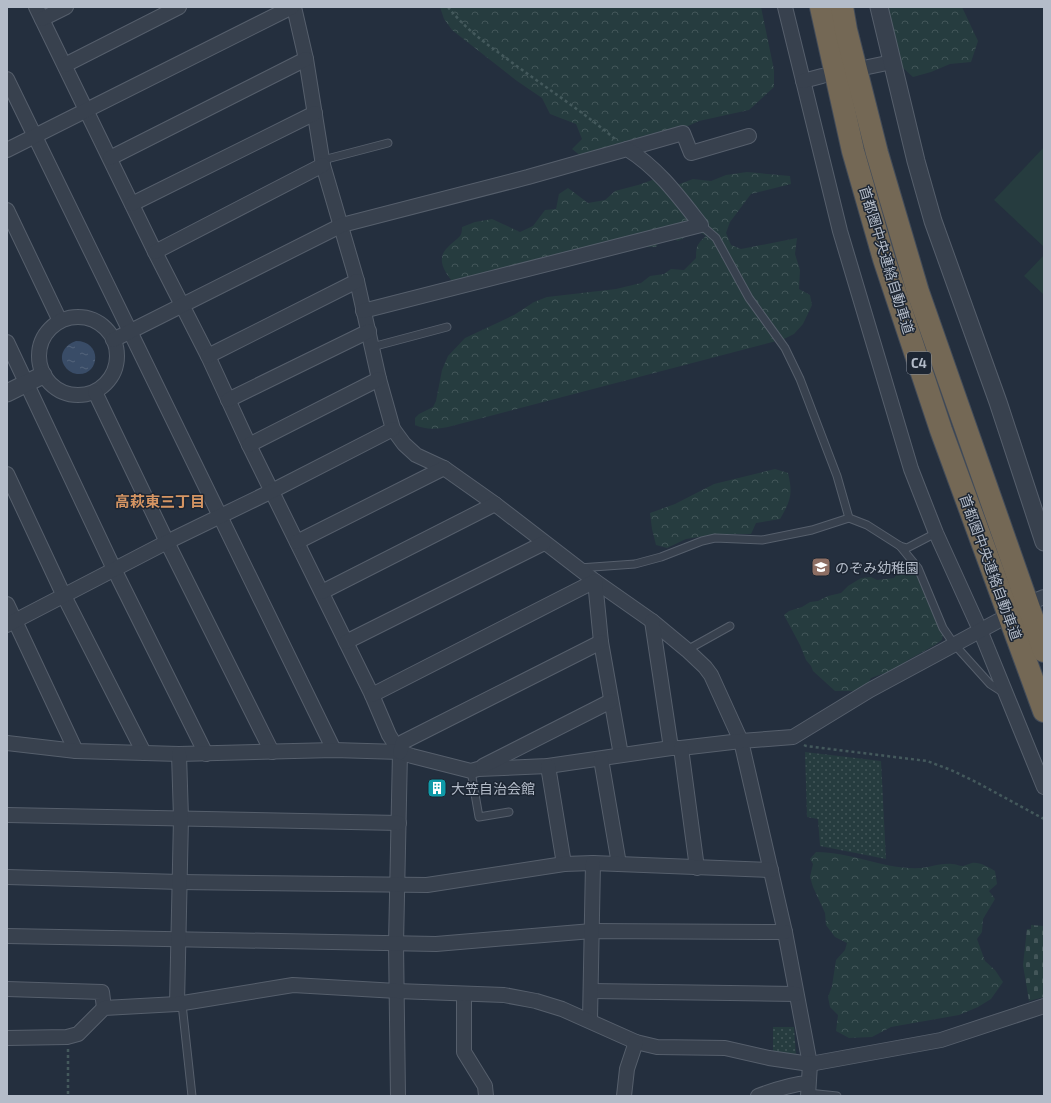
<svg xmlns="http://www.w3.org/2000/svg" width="1051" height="1103" font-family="'Exo 2','Noto Sans JP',sans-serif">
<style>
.green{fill:url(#green-dots)}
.forest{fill:url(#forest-crowns)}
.cemetery{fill:url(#cemetery-stones)}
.pitch{fill:#263c3f}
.water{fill:url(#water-ripples)}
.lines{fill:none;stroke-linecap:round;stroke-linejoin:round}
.service-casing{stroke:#565f6c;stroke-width:9}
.minor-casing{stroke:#565f6c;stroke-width:16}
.tertiary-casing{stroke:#565f6c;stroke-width:19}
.motorway-casing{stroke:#434c59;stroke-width:24}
.path{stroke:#44595c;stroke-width:2.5;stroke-dasharray:3 3;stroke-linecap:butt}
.service{stroke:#38414e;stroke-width:7}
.minor{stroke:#38414e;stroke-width:14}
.tertiary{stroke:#38414e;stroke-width:17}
.motorway{stroke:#746855;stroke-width:22}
.labels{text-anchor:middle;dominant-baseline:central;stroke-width:3;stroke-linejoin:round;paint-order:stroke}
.shield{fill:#1d2633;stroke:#878f9c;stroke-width:1}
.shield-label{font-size:13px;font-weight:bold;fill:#b4bcc9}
.street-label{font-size:14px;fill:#b4bcc9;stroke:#1d2633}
.poi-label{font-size:14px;fill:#b4bcc9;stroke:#1d2633;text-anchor:start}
.neighbourhood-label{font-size:15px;font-weight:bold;fill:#d59563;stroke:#1d2633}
</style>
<defs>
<pattern id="green-dots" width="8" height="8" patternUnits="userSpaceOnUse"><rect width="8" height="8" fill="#263c3f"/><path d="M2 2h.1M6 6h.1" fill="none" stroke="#435659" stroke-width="1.8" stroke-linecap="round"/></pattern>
<pattern id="forest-crowns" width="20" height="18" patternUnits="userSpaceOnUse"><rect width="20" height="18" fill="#263c3f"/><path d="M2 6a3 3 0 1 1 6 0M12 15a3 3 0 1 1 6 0" fill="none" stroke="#435659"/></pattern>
<pattern id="cemetery-stones" width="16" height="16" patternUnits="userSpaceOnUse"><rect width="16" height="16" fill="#263c3f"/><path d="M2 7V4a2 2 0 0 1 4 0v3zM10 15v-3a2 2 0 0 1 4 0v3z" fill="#435659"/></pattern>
<pattern id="water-ripples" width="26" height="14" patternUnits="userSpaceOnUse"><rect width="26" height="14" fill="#394c67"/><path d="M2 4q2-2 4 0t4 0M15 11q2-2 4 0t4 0" fill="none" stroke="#53647b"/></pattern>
</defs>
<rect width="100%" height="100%" fill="#242f3e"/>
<!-- green -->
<g class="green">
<path d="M 805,752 L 881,761 L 886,859 L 820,846 L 818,819 L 807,817 Z"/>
<path d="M 773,1027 L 794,1027 L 796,1056 L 773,1054 Z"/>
</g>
<!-- forest -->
<g class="forest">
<path d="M 440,7 L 761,7 L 774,70 L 774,87 L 749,110 L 699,121 L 679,130 L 581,156 L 572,149 L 582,139 L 576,124 L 550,114 L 542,98 L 517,81 L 452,30 L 444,19 Z"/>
<path d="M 887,7 L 962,7 L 978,41 L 971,62 L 950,64 L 931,72 L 913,77 L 903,68 L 899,58 Z"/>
<path d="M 747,172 L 790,176 L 791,184 L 751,194 L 730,222 L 726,233 L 731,245 L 741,249 L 797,238 L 795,254 L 800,270 L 799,289 L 810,295 L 812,305 L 803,324 L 794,334 L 784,339 L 448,427 C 436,429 426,430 415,425 L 415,418 L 419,414 L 433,407 L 436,401 L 442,370 L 448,356 L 465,338 L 514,315 L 534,302 L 547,297 L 616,289 L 641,283 L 650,276 L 664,274 L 671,269 L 684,270 L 696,258 C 696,246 697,244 706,236 L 698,231 C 690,232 686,237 678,241 L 669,237 L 661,238 L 656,247 L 646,247 L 635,244 L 600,258 L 454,284 C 445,272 435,259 448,247 C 451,243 457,240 460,236 C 462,234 462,229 462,227 L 475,222 L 492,219 L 520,232 L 533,226 L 545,210 L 556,209 L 559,194 L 568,188 L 588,203 L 605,200 L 615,191 L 638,185 L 655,179 L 677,185 L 693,179 L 711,181 L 726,175 Z"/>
<path d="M 775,469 L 788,473 C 793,494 791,500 780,519 L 756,523 L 751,534 L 718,534 L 686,539 L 667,548 L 656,545 L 652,529 L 650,513 L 675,504 L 714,484 Z"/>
<path d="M 898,573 L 917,573 L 934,617 L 943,634 L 942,640 L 935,645 L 908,660 L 903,665 L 887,675 L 882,674 L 871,678 L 866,687 L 859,691 L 835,691 L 813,671 L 811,666 L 806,660 L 800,645 L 784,615 L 789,611 L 802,607 L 810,602 L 818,601 L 828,596 L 841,593 L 848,586 L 861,578 L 871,577 L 877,580 L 894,578 Z"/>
<path d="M 816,852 C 852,852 885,870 921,868 C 931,867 941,863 952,864 C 956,864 959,866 963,866 C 966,865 969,864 972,863 C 980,862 988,867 995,871 L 997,884 L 989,891 L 995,899 L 983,919 L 982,932 L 977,939 L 985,961 L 995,970 L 1003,982 L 991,999 L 978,1007 L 959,1015 L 891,1027 L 872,1037 L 849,1038 L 836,1031 L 838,1015 L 830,1007 L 828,997 L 832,986 L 836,960 L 845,950 L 847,943 L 835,937 L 826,925 L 825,913 L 813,887 L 810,877 L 813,864 L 810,859 Z"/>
</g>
<!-- cemetery -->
<path class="cemetery" d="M 1031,925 L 1044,926 L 1044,997 L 1029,1001 L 1023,965 L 1027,929 L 1031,929 Z"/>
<!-- pitch -->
<g class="pitch">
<path d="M 1044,147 L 1044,247 L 994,200 Z"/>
<path d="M 1044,255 L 1044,295 L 1024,276 Z"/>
</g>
<!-- water -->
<path class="water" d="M 76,341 C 103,341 100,376 77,374 C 71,373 67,370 64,365 C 58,354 66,344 76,341 Z"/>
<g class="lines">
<!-- service casing -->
<g class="service-casing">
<g id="service">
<path d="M 323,160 L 388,143"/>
<path d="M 701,225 L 716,238 L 749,298 L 785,348 L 800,379 L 837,476 L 849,518"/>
<path d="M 372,347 L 447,327"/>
<path d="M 900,546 L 918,568 L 943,628 L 954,644 L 990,684 L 1004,693"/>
<path d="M 579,568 L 635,564 L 661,557 L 702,541 L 715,538 L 762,540 L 812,530 L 849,518 L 867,525 L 900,546 L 907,548 L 936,533"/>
<path d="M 687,650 L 730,626"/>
<path d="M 471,771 L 479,817 L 509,812"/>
<path d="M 182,1004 L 192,1096"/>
<path d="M 808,1093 L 837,1096"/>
</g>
</g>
<!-- minor casing -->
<g class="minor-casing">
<g id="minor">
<path d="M 36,7 L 155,252 L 208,356 L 249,445 L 372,695 L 389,735 L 400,752 L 396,944 L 398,1096"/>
<path d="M 294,7 L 306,59 L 323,165 L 357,281 L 379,379 L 393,429 L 404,444 L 416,455 L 444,468 L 495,504 L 595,581 L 652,621 L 687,650 L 705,667 L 711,675 L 741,741 L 785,932 L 810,1064 L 808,1096"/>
<path d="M 785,7 L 840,231 L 911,469 L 936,533 L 980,630 L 1044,787"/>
<path d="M 42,19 L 66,7"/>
<path d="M 65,65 L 179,7"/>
<path d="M 868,67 L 892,62"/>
<path d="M 7,79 L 334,750"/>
<path d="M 803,81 L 822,76"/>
<path d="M 627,149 L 683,133 L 691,153 L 749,136"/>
<path d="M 7,150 L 292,7"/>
<path d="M 110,158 L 306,59"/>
<path d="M 132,204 L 315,113"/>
<path d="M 7,210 L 60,321"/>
<path d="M 155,252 L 323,165"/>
<circle cx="78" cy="356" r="39"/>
<path d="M 113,340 L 342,225 L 528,177 L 627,149 C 658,168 679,197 701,225 L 363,311"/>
<path d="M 7,342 L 114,569 L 206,754"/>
<path d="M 208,356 L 357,281"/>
<path d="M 95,392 L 167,542 L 272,752"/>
<path d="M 228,400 L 369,331"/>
<path d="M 249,445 L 379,379"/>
<path d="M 7,474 L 64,596 L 144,753"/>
<path d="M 297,542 L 444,468"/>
<path d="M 322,592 L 495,504"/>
<path d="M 1039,599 L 1044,597"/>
<path d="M 7,604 L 76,751"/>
<path d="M 652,621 L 671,748"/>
<path d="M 7,625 L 167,542 L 272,491 L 393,429"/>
<path d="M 346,642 L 544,543"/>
<path d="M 372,695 L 595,581 L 601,642 L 621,755"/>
<path d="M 7,743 L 76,751 L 179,754 L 334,750 L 400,752 L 412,756 L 471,771 L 478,769 L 548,766 L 671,748 L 681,748 L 741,741 L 793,737 L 870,690 L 998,621"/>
<path d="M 681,748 L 697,868"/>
<path d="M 400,752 L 403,742 L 601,642"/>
<path d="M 601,759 L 619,864"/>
<path d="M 483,766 L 611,701"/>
<path d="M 548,766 L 564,864"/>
<path d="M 7,815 L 399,823"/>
<path d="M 7,877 L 180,882 L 427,885 L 564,864 L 593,863 L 771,870"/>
<path d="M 7,936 L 436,944 L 592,931 L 785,932"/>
<path d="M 7,989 L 102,992 L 104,1008"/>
<path d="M 591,991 L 796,994"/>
<path d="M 464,994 L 464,1052 L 485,1086 L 486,1096"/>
<path d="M 177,1004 L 181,818 L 179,754"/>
<path d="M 590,1020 L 593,863"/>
<path d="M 7,1038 L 67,1037 L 78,1034 L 104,1008 L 177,1004 L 293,985 L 397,991 L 504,995 L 536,1001 L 562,1009 L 636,1042 L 657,1047 L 725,1048 L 769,1058 L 810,1064 L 941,1040 L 1044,1006"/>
<path d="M 624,1096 L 627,1069 L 636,1042"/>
<path d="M 758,1096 C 774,1090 791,1084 808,1083"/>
</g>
</g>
<!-- tertiary casing -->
<g class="tertiary-casing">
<g id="tertiary">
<path d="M 879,7 L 916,161 L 933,221 L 998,402 L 1044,542"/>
<path d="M 7,393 L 43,375"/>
</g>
</g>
<!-- motorway casing -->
<g class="motorway-casing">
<g id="motorway">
<path d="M 821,7 L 853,151 L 884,259 L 941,430 L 1044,711"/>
<path d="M 842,7 L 846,30 L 877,153 L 918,292 L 1044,651"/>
</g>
</g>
<!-- path -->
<g class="path">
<path d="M 448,7 C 465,29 488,45 510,61 C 545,87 582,111 615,139"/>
<path d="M 804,745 L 806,746 L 927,761 L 951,770 L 976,782 L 1044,819"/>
<path d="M 68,1049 L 68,1096"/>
</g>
<!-- service -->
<use href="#service" class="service"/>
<!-- minor -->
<use href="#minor" class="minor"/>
<!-- tertiary -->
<use href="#tertiary" class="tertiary"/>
<!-- motorway -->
<use href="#motorway" class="motorway"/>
</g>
<!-- icons -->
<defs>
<g id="school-square" transform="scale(1)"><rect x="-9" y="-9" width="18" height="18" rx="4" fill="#8d6e63" stroke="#1d2633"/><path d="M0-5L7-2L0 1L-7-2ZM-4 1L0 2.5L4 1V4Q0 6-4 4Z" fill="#fff"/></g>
<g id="building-square" transform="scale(1)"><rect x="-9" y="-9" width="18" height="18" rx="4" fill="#0f9aa8" stroke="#1d2633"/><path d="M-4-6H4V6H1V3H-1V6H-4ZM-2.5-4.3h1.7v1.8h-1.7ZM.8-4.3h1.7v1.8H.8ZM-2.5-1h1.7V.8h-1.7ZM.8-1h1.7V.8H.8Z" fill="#fff"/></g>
</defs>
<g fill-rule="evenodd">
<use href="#school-square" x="821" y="567"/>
<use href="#building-square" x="437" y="788"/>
</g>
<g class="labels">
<!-- shield labels -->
<rect class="shield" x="907" y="352" width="24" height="22" rx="3"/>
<g class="shield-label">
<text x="919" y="363">C4</text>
</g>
<!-- street labels -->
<g class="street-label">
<text transform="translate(887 260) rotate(73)">首都圏中央連絡自動車道</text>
<text transform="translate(991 567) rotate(70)">首都圏中央連絡自動車道</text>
</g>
<!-- poi labels -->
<g class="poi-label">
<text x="835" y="567">のぞみ幼稚園</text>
<text x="451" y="788">大笠自治会館</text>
</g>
<!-- neighbourhood labels -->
<g class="neighbourhood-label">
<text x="160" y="501">高萩東三丁目</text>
</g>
</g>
<!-- border -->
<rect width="1051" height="1103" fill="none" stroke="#b4bcc9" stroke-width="16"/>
</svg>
